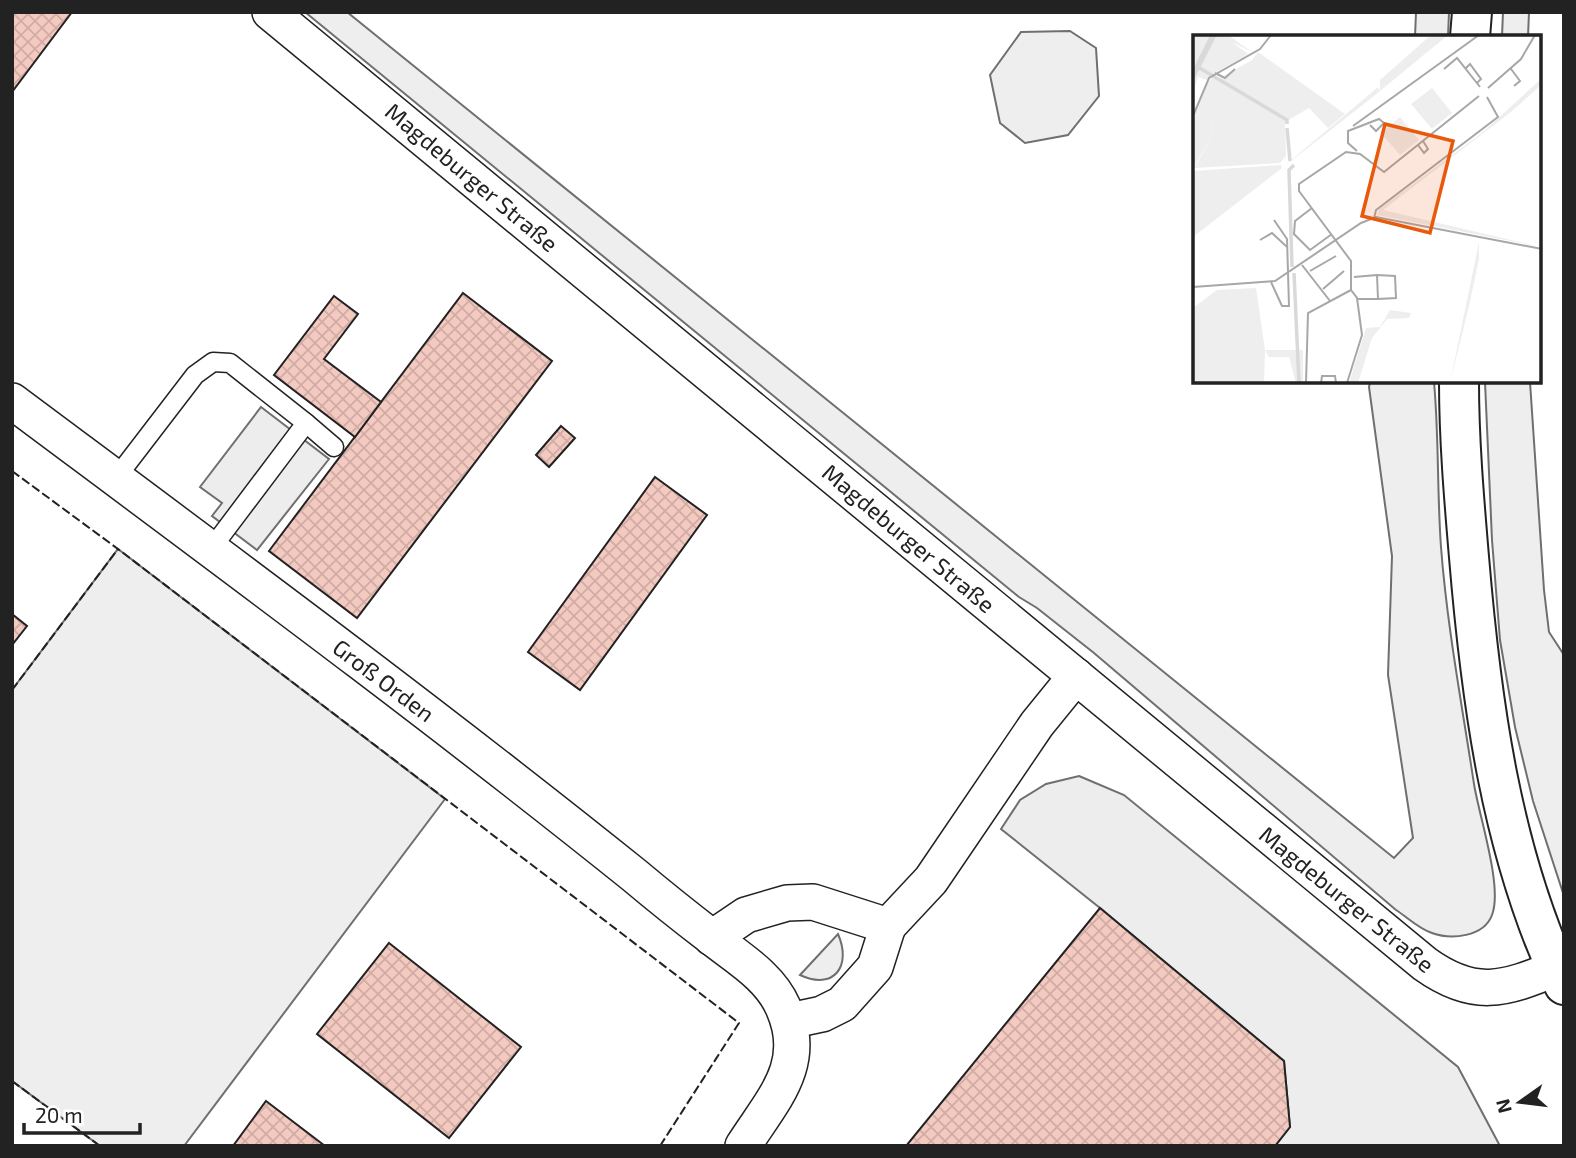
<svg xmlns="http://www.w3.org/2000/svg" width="1576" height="1158" font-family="'Exo 2',sans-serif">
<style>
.grass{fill:#eee;stroke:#6f6f6f;stroke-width:2}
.parking{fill:#ededed;stroke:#6f6f6f;stroke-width:2}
.building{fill:url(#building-cross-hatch);stroke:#222;stroke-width:2}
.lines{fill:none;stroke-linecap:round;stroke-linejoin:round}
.service-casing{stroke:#222;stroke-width:21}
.minor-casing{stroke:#222;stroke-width:38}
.secondary-casing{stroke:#222;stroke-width:42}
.service{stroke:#fff;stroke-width:18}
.minor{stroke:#fff;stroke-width:35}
.secondary{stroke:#fff;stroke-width:38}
.fence{stroke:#222;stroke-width:2;stroke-dasharray:9 3.5;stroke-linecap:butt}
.labels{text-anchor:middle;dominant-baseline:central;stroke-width:5;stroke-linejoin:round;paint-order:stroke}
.street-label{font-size:23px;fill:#222;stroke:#fff}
.inset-river{fill:none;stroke:#d9d9d9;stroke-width:3.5}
.inset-road{fill:none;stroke:#a7a7a7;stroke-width:2}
.view{fill:#e8590c;fill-opacity:0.15;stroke:#e8590c;stroke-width:3.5}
.inset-edge{fill:none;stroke:#222;stroke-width:3.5}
</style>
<defs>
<pattern id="building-cross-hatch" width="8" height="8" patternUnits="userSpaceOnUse" patternTransform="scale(1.75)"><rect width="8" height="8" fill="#f3c9c0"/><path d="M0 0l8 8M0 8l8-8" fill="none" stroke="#d0aca5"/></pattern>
</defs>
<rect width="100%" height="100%" fill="#fff"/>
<!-- grass -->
<g class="grass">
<path d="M 305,12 L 347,12 L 1394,858 L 1413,838 L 1388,675 L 1392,556 L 1369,387 L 1370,382 L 1434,382 C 1439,436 1437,492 1441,547 C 1447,626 1462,705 1474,784 C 1479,816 1503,887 1492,915 C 1484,937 1451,940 1432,933 C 1419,929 1407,917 1396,910 L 1094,653 L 1037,608 L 1019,597 Z"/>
<path d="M 1416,12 L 1449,12 L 1448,37 L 1415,37 Z"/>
<path d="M 1503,12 L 1529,12 L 1528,37 L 1502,37 Z"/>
<path d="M 1070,31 L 1096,48 L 1099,96 L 1068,135 L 1025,143 L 1000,123 L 990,75 L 1021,32 Z"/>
<path d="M 1485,382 L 1530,382 L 1544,590 L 1549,632 L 1564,655 L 1564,896 L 1533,801 L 1515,727 L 1500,640 L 1492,540 Z"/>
<path d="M 118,549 L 445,799 L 184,1146 L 100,1146 L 12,1081 L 12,690 Z"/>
<path d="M 838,934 C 852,966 834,991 800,975 Z"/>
</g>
<!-- parking -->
<g class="parking">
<path d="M 261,407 L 329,459 L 257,550 L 212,516 L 222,503 L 200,487 Z"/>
<path d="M 1079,776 L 1124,795 L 1458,1067 L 1500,1146 L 1275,1146 L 1290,1127 L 1284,1061 L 1100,908 L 1001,829 L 1020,800 L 1046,784 Z"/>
</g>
<!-- building -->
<g class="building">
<path d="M 12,12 L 72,12 L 12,92 Z"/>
<path d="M 463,293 L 552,361 L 357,618 L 269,551 Z"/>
<path d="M 334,296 L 358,314 L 324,359 L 381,402 L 355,437 L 274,375 Z"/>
<path d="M 561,426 L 575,438 L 549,467 L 536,455 Z"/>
<path d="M 655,477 L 707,515 L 580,690 L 528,652 Z"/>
<path d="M 12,614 L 27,626 L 12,645 Z"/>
<path d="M 1100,908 L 1284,1061 L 1290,1127 L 1275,1146 L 906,1146 Z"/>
<path d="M 389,943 L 521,1047 L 449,1138 L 317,1034 Z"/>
<path d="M 266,1101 L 325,1146 L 233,1146 Z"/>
</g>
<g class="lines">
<!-- service casing -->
<g class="service-casing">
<g id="service">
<path d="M 306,423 L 334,447"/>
<path d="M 116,478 L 195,375 L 213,362 L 230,363 L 306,423 L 211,549"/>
</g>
</g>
<!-- minor casing -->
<g class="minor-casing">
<g id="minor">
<path d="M 270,12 L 1425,964 C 1474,999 1504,990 1556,968"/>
<path d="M 12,401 C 221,557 431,712 634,875 C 659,896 684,916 710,936 C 736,957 769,975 783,1007 C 809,1064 773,1099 743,1146"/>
<path d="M 888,926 L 931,880 L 1037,724 L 1076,676"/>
<path d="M 712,938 L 746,915 L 787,903 L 813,902 L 888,926 L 875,967 L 842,1004 L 822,1014 L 789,1021"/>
</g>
</g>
<!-- secondary casing -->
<g class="secondary-casing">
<g id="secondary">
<path d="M 1470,37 L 1472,12"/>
<path d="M 1459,382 C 1459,440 1464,498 1469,557 C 1481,701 1501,853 1564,985"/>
</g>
</g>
<!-- service -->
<use href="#service" class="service"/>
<!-- minor -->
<use href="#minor" class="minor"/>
<!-- secondary -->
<use href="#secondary" class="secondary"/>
<!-- fence -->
<g class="fence">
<path d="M 12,471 L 118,549 L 739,1023 L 660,1146"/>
<path d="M 12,690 L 118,549"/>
<path d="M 12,1081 L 100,1146"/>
</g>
</g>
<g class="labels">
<!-- street labels -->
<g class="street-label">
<text transform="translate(472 177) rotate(40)">Magdeburger Straße</text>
<text transform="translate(909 538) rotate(40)">Magdeburger Straße</text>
<text transform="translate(384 680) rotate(37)">Groß Orden</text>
<text transform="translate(1347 899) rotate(39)">Magdeburger Straße</text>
</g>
</g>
<!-- overview -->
<g transform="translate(1193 35)">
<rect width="348" height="348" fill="#fff"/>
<path d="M 32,9 L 52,21 L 25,36 L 14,32 ZM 348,44 L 348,50 L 318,77 L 190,175 L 348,212 L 184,180 L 186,174 L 289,98 ZM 185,52 L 187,56 L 176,65 L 89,133 ZM 239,53 L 259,78 L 239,94 L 218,69 ZM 207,82 L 226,105 L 207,120 L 188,98 ZM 197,275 L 218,278 L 216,283 L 194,284 L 179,303 L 165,348 L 156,348 L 173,293 L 187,292 Z" fill="#eee"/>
<path d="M 0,0 L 17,0 L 0,34 ZM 24,0 L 35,0 L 59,17 L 39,7 L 55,19 L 52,21 L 32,10 L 14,32 L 25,36 L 13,45 L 5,42 L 0,57 L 0,47 ZM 286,207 L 286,224 L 276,271 L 257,348 ZM 72,315 L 110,315 L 110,348 L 103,348 L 96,322 L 76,322 Z" fill="#eee"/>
<path d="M 63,253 L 72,315 L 71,348 L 0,348 L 0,273 L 24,255 Z" fill="#eee"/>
<path d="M 6,67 L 19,83 L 18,104 L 0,133 L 0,84 Z" fill="#eee"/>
<path d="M 238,0 L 255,0 L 187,56 L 187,45 ZM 65,17 L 152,79 L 135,93 L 116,73 L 92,87 L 93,121 L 87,128 L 1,133 L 18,104 L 19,83 L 6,67 L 15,48 L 20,41 L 25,44 L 59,25 ZM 88,130 L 89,133 L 0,202 L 1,136 Z" fill="#eee"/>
<path d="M 17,0 L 24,0 L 0,47 L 0,34 Z" fill="#d9d9d9"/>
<path class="inset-river" d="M 5,32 L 94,85 L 94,89M 94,93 L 97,126M 99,232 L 96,135 L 101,130M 101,238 L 106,348"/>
<path class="inset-road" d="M 251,34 L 264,23 L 287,52M 272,34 L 277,29 L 288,44 L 284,48M 318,34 L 327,46 L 321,51M 22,38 L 32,43 L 42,34M 295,53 L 328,24 L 342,0M 0,81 L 16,43 L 67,14 L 78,0M 160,91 L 286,0M 225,110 L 231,118 L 235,114 L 230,106M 164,116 L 155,108 L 155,96 L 186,84 L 191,88 L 183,96 L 177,90M 119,173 L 102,186 L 101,199 L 117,215 L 139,199M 181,183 L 183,175 L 305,82 L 294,62M 67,205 L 79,198 L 94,212M 109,230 L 137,266M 117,236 L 143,221M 161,242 L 184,240M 78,247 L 89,271 L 96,271 L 94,204 L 81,185M 0,252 L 82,246 L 168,188 L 183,182 L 349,214M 130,254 L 151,236M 158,255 L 158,226 L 106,156 L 106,149 L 153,117 L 167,119 L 191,137 L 286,61M 164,264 L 185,264 L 184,240 L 202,241 L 203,263 L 185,264M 113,348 L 115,278 L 158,255M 128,348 L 129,341 L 142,341 L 143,348M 154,348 L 169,300 L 164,263 L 158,255"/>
<path class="view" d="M 192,89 L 260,106 L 237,198 L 169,181 Z"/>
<rect width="348" height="348" class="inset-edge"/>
</g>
<!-- border -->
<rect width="1576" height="1158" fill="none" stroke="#222222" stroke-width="28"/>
<!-- north arrow -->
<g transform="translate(1520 1102) rotate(256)" stroke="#ffffff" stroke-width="5" paint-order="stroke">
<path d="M0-5L12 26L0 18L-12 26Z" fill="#222222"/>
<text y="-10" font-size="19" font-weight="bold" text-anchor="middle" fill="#222222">N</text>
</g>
<!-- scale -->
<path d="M24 1123v10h116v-10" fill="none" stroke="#222222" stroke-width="3.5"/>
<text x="35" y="1123" font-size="21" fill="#222222" stroke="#ffffff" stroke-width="5" paint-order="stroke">20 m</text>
</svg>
